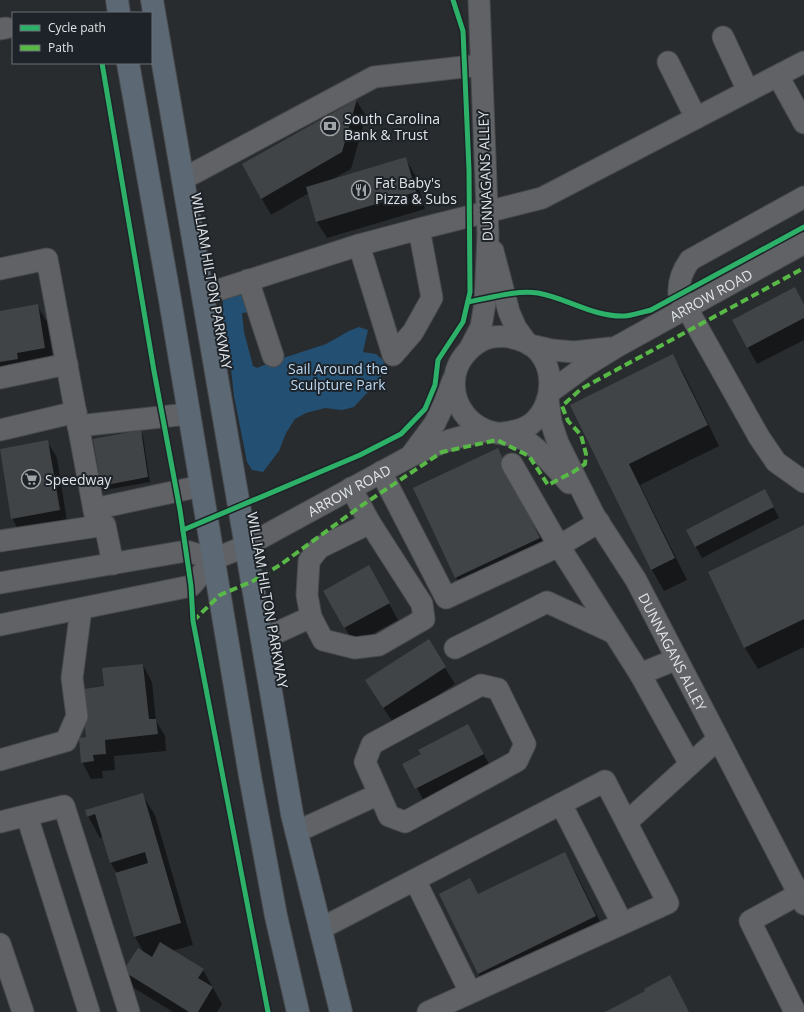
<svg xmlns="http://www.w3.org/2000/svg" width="804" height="1012" font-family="'Open Sans',sans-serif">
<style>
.green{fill:#224f72}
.shadow{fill:#0007}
.building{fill:#414446}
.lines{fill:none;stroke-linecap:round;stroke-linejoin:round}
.minor-casing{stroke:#484a4d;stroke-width:23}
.highway-casing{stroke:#484a4d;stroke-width:24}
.minor{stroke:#606265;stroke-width:21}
.highway{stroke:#5c6974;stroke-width:22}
.quiet{stroke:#58b947;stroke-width:4;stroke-dasharray:8 4;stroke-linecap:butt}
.cycleway-casing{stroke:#1d2328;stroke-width:8}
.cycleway{stroke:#2db169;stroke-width:5}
.labels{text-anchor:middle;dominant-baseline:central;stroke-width:4;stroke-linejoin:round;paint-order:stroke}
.poi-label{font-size:14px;fill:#e0e4e8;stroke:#1d2328;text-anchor:start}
.street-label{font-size:14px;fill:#e0e4e8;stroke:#1d2328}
.park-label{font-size:14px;fill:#bcd8f2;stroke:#1d2328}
</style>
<rect width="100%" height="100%" fill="#292c2f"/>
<!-- green -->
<path class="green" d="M 242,292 L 252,312 L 242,313 L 244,332 L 253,366 L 257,368 L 274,361 L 326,344 L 349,331 L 359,327 L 368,330 L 363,352 L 376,354 L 383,360 L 385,368 L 379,380 L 354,407 L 342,410 L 325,408 L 306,413 L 295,419 L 286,433 L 279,451 L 263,472 L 252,470 L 247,462 L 234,396 L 229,351 L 223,319 L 223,300 Z"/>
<!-- shadow -->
<g class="shadow">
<path d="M 356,100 L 366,116 L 351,169 L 333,179 L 405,158 L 415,175 L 425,209 L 327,238 L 317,222 L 309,193 L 271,215 L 243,165 Z"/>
<path d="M 37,305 L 47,322 L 54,364 L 0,380 L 0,312 Z"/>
<path d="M 804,305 L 804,340 L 757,364 L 733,320 Z"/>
<path d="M 673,355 L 685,376 L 719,446 L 640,485 L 687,580 L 664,591 L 652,570 L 571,405 Z"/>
<path d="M 140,431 L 143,436 L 150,482 L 105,490 L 102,485 Z"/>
<path d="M 47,441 L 57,458 L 68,527 L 21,535 L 12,518 Z"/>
<path d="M 498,449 L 510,471 L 551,559 L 468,599 L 456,577 Z"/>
<path d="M 771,502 L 779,518 L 702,558 L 687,531 Z"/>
<path d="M 804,526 L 804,647 L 758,669 L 745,648 L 709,573 Z"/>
<path d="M 378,583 L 398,620 L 354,644 L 325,591 Z"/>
<path d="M 428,641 L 455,684 L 394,724 L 376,697 Z"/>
<path d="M 143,665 L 152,682 L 156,721 L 165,736 L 166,751 L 114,756 L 115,770 L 102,771 L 103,778 L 91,779 L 82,762 L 87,738 L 105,687 Z"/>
<path d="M 477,741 L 492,770 L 426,805 L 404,764 Z"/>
<path d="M 142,794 L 155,815 L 193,945 L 172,951 L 203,970 L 222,1004 L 217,1012 L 173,1012 L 134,988 L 124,971 L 144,953 L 135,937 L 117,873 L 110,862 L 103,837 L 100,838 L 88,816 Z"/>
<path d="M 565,853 L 577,875 L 608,938 L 491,995 L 478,973 L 478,895 Z"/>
</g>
<!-- building -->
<g class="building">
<path d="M 357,99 L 342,152 L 261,199 L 242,164 Z"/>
<path d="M 406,157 L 416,192 L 316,222 L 306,187 Z"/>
<path d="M 795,287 L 804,305 L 804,318 L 747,348 L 732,320 Z"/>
<path d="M 38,304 L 45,348 L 17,353 L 18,359 L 0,362 L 0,311 Z"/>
<path d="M 673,354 L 708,425 L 629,464 L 675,558 L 651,570 L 570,405 Z"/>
<path d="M 141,430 L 148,477 L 101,486 L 93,439 Z"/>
<path d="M 48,440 L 60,510 L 11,519 L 0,449 Z"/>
<path d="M 498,448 L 540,538 L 455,578 L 413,488 Z"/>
<path d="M 765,489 L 774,507 L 695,547 L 686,530 Z"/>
<path d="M 804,525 L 804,619 L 744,648 L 708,572 Z"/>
<path d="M 369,565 L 390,603 L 344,628 L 323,591 Z"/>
<path d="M 429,639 L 446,667 L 383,708 L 365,680 Z"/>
<path d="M 143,664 L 149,719 L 156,719 L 158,734 L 105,740 L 106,754 L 93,755 L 94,761 L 81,763 L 79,738 L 86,737 L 83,709 L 84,689 L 104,686 L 102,668 Z"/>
<path d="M 468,724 L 484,754 L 415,789 L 402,764 L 421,754 L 418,750 Z"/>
<path d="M 143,793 L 181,923 L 134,937 L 115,873 L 148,863 L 145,852 L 110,863 L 95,814 L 87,817 L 85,810 Z"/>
<path d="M 565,852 L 596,916 L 478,974 L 439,894 L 470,878 L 478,894 Z"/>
<path d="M 160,942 L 204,969 L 198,978 L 213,987 L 198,1012 L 189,1012 L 123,971 L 138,948 L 152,957 Z"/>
<path d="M 670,975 L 689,1012 L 605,1012 L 645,991 L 644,989 Z"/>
</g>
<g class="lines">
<!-- minor casing -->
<g class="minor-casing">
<g id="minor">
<path d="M 0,29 L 6,28"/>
<path d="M 723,37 L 748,91"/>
<path d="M 668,62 L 696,118"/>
<path d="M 778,76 L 804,123"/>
<path d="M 183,179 L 374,77 L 481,65"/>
<path d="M 804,197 L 690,260 C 682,271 678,281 679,294 L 759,437 L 776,462 L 804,482"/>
<path d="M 419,229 L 359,245 L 393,355 L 413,332 L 432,298 L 419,229 L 542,198 L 804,62"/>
<path d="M 493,251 L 509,312 L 516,328 L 527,343"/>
<path d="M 0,269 L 47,259 L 97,526"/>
<path d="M 248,280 L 273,356"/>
<path d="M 203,295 L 359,245"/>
<path d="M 530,345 L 552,350 L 574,352 L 610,348"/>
<path d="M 469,350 L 481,327 L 485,303 L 488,235 L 479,0"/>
<path d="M 0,378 L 67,364"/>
<path id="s1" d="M 550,392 L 587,365 L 618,346 L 804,243"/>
<path id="s2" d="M 548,400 L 551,422 L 558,443 L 594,515 L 636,580 L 804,904"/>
<path d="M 78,426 L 188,414"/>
<path d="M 0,430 L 76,412"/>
<path d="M 502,433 C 512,432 523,430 531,424 C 557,404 557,356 525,342 C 512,336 495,334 481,341 C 468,348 457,362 455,376 C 451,400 465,423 488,431 C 501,435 517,434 528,442 C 544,454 557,469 569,483"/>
<path d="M 412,454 L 435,423 L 444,404 L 453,380"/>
<path d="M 512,464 L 559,546 L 599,522"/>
<path d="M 381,472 L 446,598 L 559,546 L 640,674 L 677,659"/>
<path d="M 94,509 L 201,486"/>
<path d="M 0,541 L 105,525 L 113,564"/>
<path d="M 0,583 L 186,551 L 214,559"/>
<path d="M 311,617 L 323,640 L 355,648 L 379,645 L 424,619 L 422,604 L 370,523"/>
<path id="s3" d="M 0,625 L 191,586 L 214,559 L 246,546 L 411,456 C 438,443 459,436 488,431"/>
<path d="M 263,639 L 311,617 L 307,595 L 309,561 L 319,548 L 370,523 L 351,488"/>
<path d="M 455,648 L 547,602 L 614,633"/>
<path d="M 640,674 L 690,764"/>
<path d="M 481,685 L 498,689 L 525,744 L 517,761 L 405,822 L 389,816 L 365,762 L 372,744 Z"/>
<path d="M 0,760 L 66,741 L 77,716 L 72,678 L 81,609"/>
<path d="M 561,804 L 622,923"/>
<path d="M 27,816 L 89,1012"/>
<path d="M 0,822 L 64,806 L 129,1012"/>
<path d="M 627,822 L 718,739"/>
<path d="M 296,832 L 379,794"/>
<path d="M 415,880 L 470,992"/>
<path d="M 320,929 L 605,781 L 668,903 L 428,1012"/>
<path d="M 0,944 L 23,1012"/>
<path d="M 795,1012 L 750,921 L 799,894"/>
</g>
</g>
<!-- highway casing -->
<g class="highway-casing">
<g id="highway">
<path d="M 117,0 L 119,13"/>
<path d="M 152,0 L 292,814 L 341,1012"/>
<path d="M 128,63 L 170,300 L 250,776 L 276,916 L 298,1012"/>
</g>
</g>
<!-- minor -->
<use href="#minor" class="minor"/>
<!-- highway -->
<use href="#highway" class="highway"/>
<!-- quiet -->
<path class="quiet" d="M 193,621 L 220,595 L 253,581 L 280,565 L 361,506 L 442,452 L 497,440 L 529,456 L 548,485 L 573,472 L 585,464 L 586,454 L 581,435 L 568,421 L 562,406 L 581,389 L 804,268"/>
<!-- cycleway casing -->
<g class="cycleway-casing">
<g id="cycleway">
<path d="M 102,63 L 154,371 L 180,510 L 191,586 L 193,621 L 268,1012"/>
<path d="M 468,302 C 490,298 515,290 538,293 C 567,298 593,317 624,316 C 632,316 642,312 651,310 L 804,227"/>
<path d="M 183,530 L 360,455 L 401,434 L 425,409 L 435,385 L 438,360 L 463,322 L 470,292 L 469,170 L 463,31 L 453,0"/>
</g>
</g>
<!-- cycleway -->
<use href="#cycleway" class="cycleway"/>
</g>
<!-- icons -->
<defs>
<g id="bank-ring" transform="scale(1)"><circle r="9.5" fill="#1d2328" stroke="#a0a4a7" stroke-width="1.5"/><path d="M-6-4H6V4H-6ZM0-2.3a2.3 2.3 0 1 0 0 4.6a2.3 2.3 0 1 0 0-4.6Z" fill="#a0a4a7"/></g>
<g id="restaurant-ring" transform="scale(1)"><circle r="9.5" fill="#1d2328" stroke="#a0a4a7" stroke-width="1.5"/><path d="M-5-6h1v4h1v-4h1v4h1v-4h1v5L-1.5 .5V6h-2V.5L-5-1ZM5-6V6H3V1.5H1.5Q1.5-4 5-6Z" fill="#a0a4a7"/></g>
<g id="supermarket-ring" transform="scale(1)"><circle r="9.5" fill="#1d2328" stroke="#a0a4a7" stroke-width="1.5"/><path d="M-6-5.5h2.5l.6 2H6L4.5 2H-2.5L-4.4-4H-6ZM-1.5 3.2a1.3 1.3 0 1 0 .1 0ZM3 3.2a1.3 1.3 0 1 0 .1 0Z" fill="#a0a4a7"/></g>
</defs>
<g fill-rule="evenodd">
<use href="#bank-ring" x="330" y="126"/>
<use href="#restaurant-ring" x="361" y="190"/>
<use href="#supermarket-ring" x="31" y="479"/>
</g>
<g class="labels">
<!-- poi labels -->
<g class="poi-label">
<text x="344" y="118">South Carolina<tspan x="344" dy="16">Bank &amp; Trust</tspan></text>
<text x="375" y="182">Fat Baby's<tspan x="375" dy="16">Pizza &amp; Subs</tspan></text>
<text x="45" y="479">Speedway</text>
</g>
<!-- street labels -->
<g class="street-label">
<text transform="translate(485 176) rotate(-92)">DUNNAGANS ALLEY</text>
<text transform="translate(212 281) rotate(80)">WILLIAM HILTON PARKWAY</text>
<text stroke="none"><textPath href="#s1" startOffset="188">ARROW ROAD</textPath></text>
<text stroke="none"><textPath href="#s3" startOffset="382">ARROW ROAD</textPath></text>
<text transform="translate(268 600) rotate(80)">WILLIAM HILTON PARKWAY</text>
<text stroke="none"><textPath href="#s2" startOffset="283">DUNNAGANS ALLEY</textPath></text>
</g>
<!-- park labels -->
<g class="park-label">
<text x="338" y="368">Sail Around the<tspan x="338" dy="16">Sculpture Park</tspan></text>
</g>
</g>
<!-- legend -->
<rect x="12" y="12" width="140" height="52" fill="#1d2328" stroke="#6b7075"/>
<rect x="20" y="25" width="20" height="6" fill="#2db169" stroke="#6b7075"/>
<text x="48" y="32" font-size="12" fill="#e0e4e8">Cycle path</text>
<rect x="20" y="45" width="20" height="6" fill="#58b947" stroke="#6b7075"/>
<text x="48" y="52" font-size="12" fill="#e0e4e8">Path</text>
</svg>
